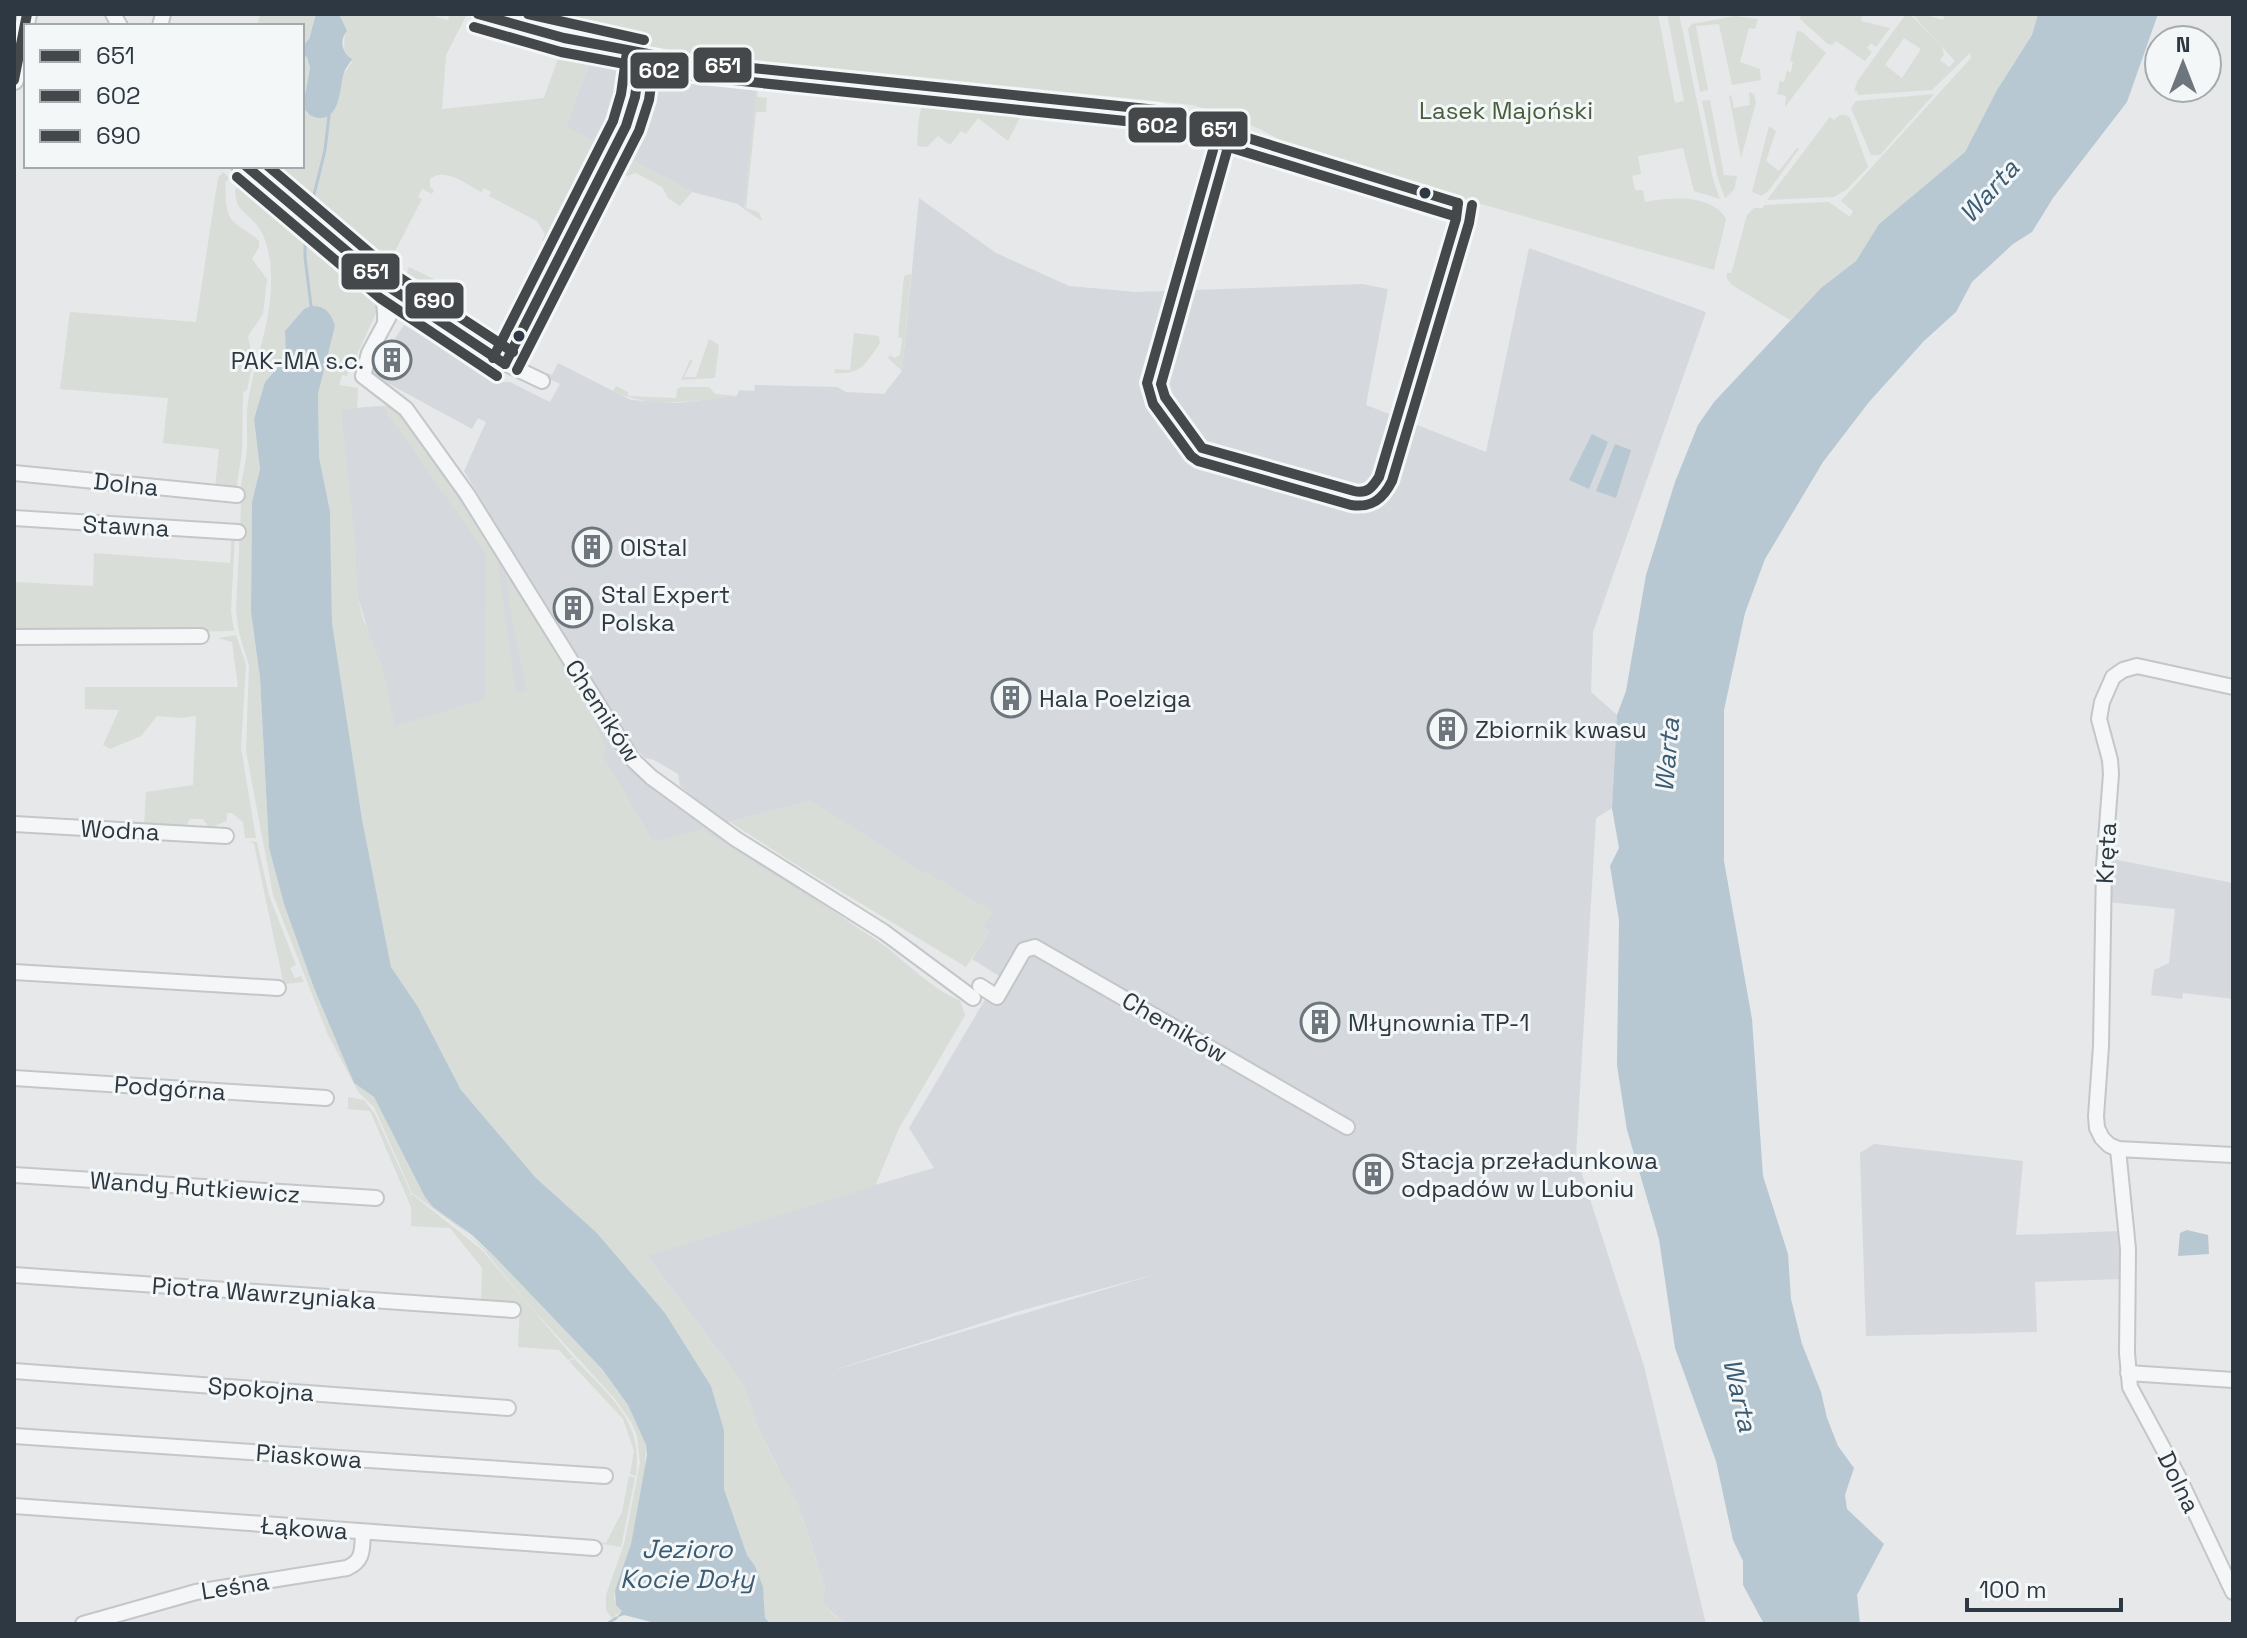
<svg xmlns="http://www.w3.org/2000/svg" width="2247" height="1638" font-family="'Space Grotesk',sans-serif">
<style>
.built{fill:#d5d8dd;fill-rule:evenodd}
.green{fill:#d8ddd7;fill-rule:evenodd}
.water{fill:#b7c8d2}
.lines{fill:none;stroke-linecap:round;stroke-linejoin:round}
.stream{stroke:#b7c8d2;stroke-width:3}
.minor-casing{stroke:#c4c6c8;stroke-width:18}
.major-casing{stroke:#c3c5c7;stroke-width:22}
.minor{stroke:#f5f6f7;stroke-width:14}
.major{stroke:#f8f8f8;stroke-width:18}
.bus-1-casing{stroke:#f4f7f8;stroke-width:16}
.bus-2-casing{stroke:#f4f7f8;stroke-width:16}
.bus-3-casing{stroke:#f4f7f8;stroke-width:16}
.bus-1{stroke:#45484a;stroke-width:10}
.bus-2{stroke:#45484a;stroke-width:10}
.bus-3{stroke:#45484a;stroke-width:10}
.bus-dot{fill:#2d3842;stroke:#f4f7f8;stroke-width:3}
.labels{text-anchor:middle;dominant-baseline:central;stroke-width:6;stroke-linejoin:round;paint-order:stroke}
.park-label{font-size:24px;fill:#475d3c;stroke:#f4f7f8}
.poi-label{font-size:24px;fill:#2d3842;stroke:#f4f7f8;text-anchor:start}
.street-label{font-size:24px;fill:#2d3842;stroke:#f4f7f8}
.water-label{font-size:26px;font-style:italic;fill:#3b5c73;stroke:#f4f7f8}
.line-badge{stroke:#f4f7f8;stroke-width:3}
.badge-label{font-size:22px;text-anchor:middle;font-weight:bold;fill:#fff}
</style>
<rect width="100%" height="100%" fill="#e6e8ea"/>
<!-- built -->
<g class="built">
<path d="M 592,55 L 621,63 L 628,77 L 620,122 L 607,148 L 566,127 Z"/>
<path d="M 657,69 L 758,79 L 744,209 L 738,204 L 692,192 L 619,153 Z"/>
<path d="M 919,198 L 996,253 L 1069,286 L 1136,292 L 1362,284 L 1388,289 L 1366,405 L 1486,452 L 1529,248 L 1706,312 L 1593,632 L 1591,692 L 1617,715 L 1612,808 L 1596,818 L 1576,1157 L 1565,1160 L 1578,1162 L 1644,1366 L 1706,1624 L 845,1624 L 824,1605 L 822,1598 L 825,1589 L 803,1518 L 760,1432 L 744,1385 L 431,968 L 367,627 L 358,597 L 341,409 L 394,405 L 403,414 L 476,518 L 626,766 L 715,832 L 886,947 L 921,978 L 942,993 L 960,1001 L 965,1015 L 899,1128 L 875,1185 L 934,1168 L 909,1128 L 999,976 L 972,959 L 989,932 L 926,872 L 925,874 L 811,801 L 726,823 L 680,786 L 678,774 L 654,760 L 645,758 L 633,746 L 575,656 L 464,471 L 486,422 L 478,418 L 472,429 L 371,374 L 404,325 L 489,375 L 503,382 L 510,382 L 550,402 L 560,384 L 545,377 L 547,373 L 552,375 L 558,363 L 631,400 L 677,403 L 737,396 L 739,390 L 754,391 L 755,385 L 837,387 L 846,392 L 884,394 L 902,371 ZM 1160,1273 L 838,1369 L 837,1369 L 1023,1310 Z"/>
<path d="M 2108,858 L 2233,883 L 2233,999 L 2183,993 L 2182,999 L 2151,995 L 2154,970 L 2169,963 L 2175,909 L 2108,902 Z"/>
<path d="M 1874,1144 L 2023,1161 L 2016,1235 L 2121,1231 L 2122,1279 L 2035,1282 L 2037,1332 L 1866,1336 L 1860,1153 Z"/>
</g>
<!-- green -->
<g class="green">
<path d="M 260,14 L 316,14 L 307,44 L 302,47 L 302,26 L 257,26 Z"/>
<path d="M 339,14 L 427,14 L 447,20 L 449,18 L 448,14 L 466,16 L 446,55 L 442,109 L 544,98 L 563,44 C 597,51 638,45 630,92 L 625,91 L 628,77 L 621,63 L 592,55 L 566,127 L 607,148 L 620,122 L 624,97 L 628,98 L 616,136 L 564,240 L 542,241 L 545,234 L 537,221 L 489,196 L 491,192 L 484,188 L 481,192 C 466,184 444,167 430,179 L 430,187 L 434,190 L 432,194 L 422,189 L 418,197 L 422,199 L 389,263 L 394,266 L 391,273 L 386,273 L 259,166 L 302,166 L 302,55 L 307,57 L 310,68 L 304,107 L 308,114 L 335,108 L 344,74 L 352,62 L 344,50 L 345,28 Z"/>
<path d="M 524,14 L 1658,14 L 1675,103 L 1684,101 L 1667,14 L 1679,14 L 1713,179 L 1720,199 L 1694,191 L 1683,148 L 1638,156 L 1641,174 L 1632,176 L 1635,190 L 1643,190 L 1645,202 C 1670,197 1712,194 1726,219 L 1714,270 L 1407,183 L 1377,177 L 1299,150 L 1260,129 L 1193,105 L 678,52 C 642,47 551,33 524,14 Z"/>
<path d="M 1801,14 L 1862,14 L 1861,21 L 1890,28 L 1876,47 L 1871,43 L 1867,48 L 1872,52 L 1865,61 L 1836,41 L 1832,45 L 1828,44 L 1800,19 Z"/>
<path d="M 1906,14 L 1910,14 L 1942,47 L 1944,55 L 1940,60 L 1949,67 L 1955,61 L 1912,14 L 1922,14 L 1943,20 L 1945,14 L 2038,14 L 2032,35 L 1997,90 L 1965,152 L 1879,224 L 1856,261 L 1821,288 L 1790,320 L 1732,285 L 1727,279 L 1727,273 L 1731,273 L 1733,267 L 1747,215 L 1754,208 L 1763,208 L 1764,205 L 1829,202 L 1850,217 L 1853,211 L 1841,201 L 1971,58 L 1970,53 L 1932,90 L 1858,95 L 1857,91 L 1854,91 L 1858,80 ZM 1904,38 L 1921,49 L 1902,78 L 1885,65 Z"/>
<path d="M 1735,16 L 1758,19 L 1755,29 L 1749,28 L 1740,62 L 1760,69 L 1761,80 L 1732,85 L 1719,24 L 1696,26 L 1708,90 L 1700,92 L 1688,29 L 1692,24 Z"/>
<path d="M 1797,31 L 1802,32 L 1826,53 L 1785,107 L 1786,96 L 1777,94 L 1780,81 L 1784,82 L 1787,71 L 1791,72 L 1793,62 L 1790,61 Z"/>
<path d="M 660,65 L 758,78 L 765,84 L 758,85 L 757,97 L 767,98 L 766,112 L 756,112 L 746,208 L 759,212 L 762,221 L 744,209 L 757,79 L 657,69 L 647,94 L 643,88 C 642,75 648,67 660,65 Z"/>
<path d="M 1749,92 L 1754,94 L 1756,102 L 1741,158 L 1729,96 L 1731,95 L 1734,108 L 1750,105 Z"/>
<path d="M 932,94 L 942,94 L 1028,102 L 1008,141 L 978,118 L 966,134 L 961,131 L 950,145 L 938,136 L 927,147 L 917,146 C 919,128 916,105 932,94 Z"/>
<path d="M 1934,94 L 1880,155 L 1871,155 L 1851,108 L 1856,101 Z"/>
<path d="M 1710,100 L 1724,175 L 1737,176 L 1734,190 L 1725,198 L 1718,179 L 1702,101 Z"/>
<path d="M 1840,115 L 1846,115 L 1850,118 L 1868,167 L 1846,190 L 1834,197 L 1767,200 L 1830,117 L 1834,120 Z"/>
<path d="M 1769,126 L 1776,131 L 1766,161 L 1779,171 L 1797,148 L 1799,149 L 1769,190 L 1762,196 L 1752,192 Z"/>
<path d="M 619,153 L 692,192 L 680,206 L 668,198 L 662,187 L 636,173 L 627,176 L 619,171 L 616,164 Z"/>
<path d="M 223,172 L 229,178 L 225,183 C 226,194 225,214 233,221 C 241,229 250,232 259,241 L 259,247 L 252,259 L 267,279 L 263,314 L 248,336 L 253,362 L 247,390 L 243,392 L 242,452 L 236,491 L 215,488 L 219,449 L 163,443 L 168,398 L 60,389 L 70,312 L 196,322 L 218,178 Z"/>
<path d="M 244,178 L 367,282 L 378,302 L 378,309 L 347,376 L 342,375 L 339,385 L 358,388 L 357,408 L 341,410 L 355,539 L 358,597 L 362,616 L 383,668 L 395,726 L 485,699 L 486,554 L 382,406 L 387,406 L 406,423 L 497,555 L 516,693 L 527,691 L 511,616 L 506,570 L 590,709 L 607,752 L 602,754 L 654,842 L 703,829 C 758,866 815,900 870,936 C 902,956 925,985 960,1001 L 965,1015 L 899,1128 L 875,1186 L 647,1256 L 744,1385 L 760,1432 L 777,1467 L 797,1500 L 825,1589 C 818,1606 833,1613 845,1624 L 771,1624 L 765,1618 L 764,1598 L 755,1566 L 747,1555 L 724,1489 L 724,1430 L 711,1386 L 665,1313 L 597,1233 L 536,1178 L 461,1090 L 418,1007 L 391,967 L 362,819 L 332,624 L 330,511 L 319,457 L 318,394 L 335,326 L 304,309 L 285,331 L 286,358 L 265,382 L 254,419 L 260,469 L 252,502 L 251,612 L 260,678 L 269,848 L 284,904 L 314,988 L 354,1083 L 374,1097 L 425,1197 L 496,1258 L 602,1369 L 628,1405 L 646,1445 L 645,1467 L 631,1544 L 615,1590 L 614,1599 L 622,1611 L 612,1618 L 606,1610 L 606,1595 L 624,1544 L 640,1463 L 637,1436 L 631,1422 L 615,1399 L 529,1305 L 483,1249 L 469,1235 L 412,1193 L 374,1107 L 359,1093 L 328,1035 L 273,895 L 246,751 L 249,665 L 239,633 L 236,611 L 241,506 C 238,490 244,474 246,457 C 249,439 245,421 248,402 C 254,361 273,319 271,276 C 271,259 267,237 256,224 C 244,209 236,212 235,190 Z"/>
<path d="M 409,267 L 444,284 L 431,303 L 403,285 Z"/>
<path d="M 911,274 L 902,371 L 888,358 L 890,355 L 895,358 L 900,355 L 902,338 L 898,337 L 904,276 Z"/>
<path d="M 854,333 L 879,336 L 880,343 C 865,364 862,375 834,373 L 835,369 L 850,370 Z"/>
<path d="M 709,339 L 719,345 L 715,378 L 681,380 L 690,360 L 693,360 L 684,377 L 696,377 Z"/>
<path d="M 616,386 L 628,392 L 628,396 L 676,398 L 677,389 L 682,387 L 709,387 L 715,394 L 738,396 C 697,400 651,410 613,391 Z"/>
<path d="M 232,534 L 235,535 L 231,611 L 234,631 L 14,634 L 14,582 L 93,586 L 94,553 L 230,563 Z"/>
<path d="M 236,635 L 246,665 L 241,748 L 256,838 L 245,838 L 243,822 L 232,813 L 227,813 L 227,821 L 209,828 L 203,819 L 190,819 L 185,828 L 144,827 L 146,792 L 193,785 L 196,716 L 181,718 L 157,716 L 141,736 L 110,749 L 103,745 L 119,710 L 85,709 L 85,687 L 238,687 L 232,642 L 218,638 Z"/>
<path d="M 811,801 L 924,873 L 927,872 L 993,912 L 984,928 L 989,932 L 966,967 L 787,859 L 730,822 Z"/>
<path d="M 249,841 L 257,842 L 269,895 L 296,965 L 290,968 L 295,978 L 301,976 L 304,982 L 284,984 L 283,981 L 254,844 Z"/>
<path d="M 348,1097 L 364,1100 L 375,1114 L 411,1193 L 407,1197 L 412,1194 L 482,1250 L 574,1358 L 568,1360 L 559,1350 L 518,1347 L 520,1307 L 481,1304 L 482,1268 L 450,1228 L 411,1226 L 411,1207 L 370,1111 L 348,1109 Z"/>
<path d="M 575,1359 C 609,1396 644,1421 636,1476 L 630,1474 L 634,1451 L 623,1419 L 569,1361 Z"/>
<path d="M 629,1476 L 635,1478 L 621,1547 L 591,1542 L 606,1543 L 622,1512 Z"/>
</g>
<!-- water -->
<g class="water">
<path d="M 316,14 L 339,14 L 347,31 C 339,40 342,53 352,59 C 350,63 347,66 345,70 C 339,84 342,119 319,118 C 311,117 307,113 303,107 L 310,68 L 307,57 L 302,55 L 302,47 L 309,39 Z"/>
<path d="M 2038,14 L 2158,14 L 2127,102 L 2053,198 L 2032,232 L 2013,244 L 1972,282 L 1956,312 L 1924,341 L 1869,402 L 1823,462 L 1765,559 L 1745,613 L 1740,636 L 1724,710 L 1724,861 L 1752,1019 L 1763,1176 L 1788,1254 L 1791,1299 L 1802,1344 L 1821,1392 L 1827,1418 L 1838,1446 L 1854,1468 L 1845,1495 L 1847,1509 L 1884,1544 L 1857,1595 L 1860,1624 L 1764,1624 L 1743,1585 L 1743,1561 L 1733,1540 L 1716,1461 L 1675,1348 L 1659,1239 L 1627,1130 L 1617,1065 L 1619,920 L 1610,866 L 1619,848 L 1612,808 L 1617,715 L 1626,691 L 1646,575 L 1675,482 L 1698,425 L 1714,402 L 1821,288 L 1856,261 L 1879,224 L 1965,152 L 1997,90 L 2032,35 Z"/>
<path d="M 311,306 C 325,305 332,314 335,326 L 318,394 L 319,457 L 330,511 L 332,623 L 362,819 L 391,967 L 418,1007 L 461,1090 L 536,1178 L 597,1233 L 665,1313 L 711,1386 L 724,1430 L 724,1489 L 747,1555 L 755,1566 L 763,1587 L 765,1618 L 771,1624 L 659,1624 L 624,1615 L 616,1618 L 622,1611 L 616,1605 L 615,1590 L 631,1544 L 647,1455 L 646,1445 L 628,1405 L 602,1369 L 496,1258 L 472,1235 L 433,1207 L 425,1197 L 374,1097 L 354,1083 L 314,988 L 284,904 L 269,848 L 260,678 L 251,612 L 252,502 L 260,469 L 254,419 L 265,382 L 286,358 L 285,331 L 304,309 Z"/>
<path d="M 1592,434 L 1608,442 L 1589,489 L 1569,480 Z"/>
<path d="M 1615,444 L 1631,450 L 1616,498 L 1596,491 Z"/>
<path d="M 2187,1230 L 2208,1235 L 2209,1254 L 2178,1256 L 2180,1233 Z"/>
</g>
<g class="lines">
<!-- stream -->
<g class="stream">
<path d="M 307,223 L 325,150 L 329,115"/>
<path d="M 305,234 L 305,257 L 311,306"/>
<path d="M 607,1624 L 616,1618"/>
</g>
<!-- minor casing -->
<g class="minor-casing">
<g id="minor">
<path d="M 113,14 L 120,26"/>
<path d="M 160,26 L 163,14"/>
<path d="M 239,166 L 248,177 L 347,262 L 401,294 L 492,357 L 542,381"/>
<path d="M 369,279 C 383,290 386,305 385,322"/>
<path d="M 401,294 L 369,353 L 363,376 L 406,409 L 467,494 L 632,759 L 651,777 L 736,839 L 884,932 L 973,998"/>
<path d="M 14,473 L 237,495"/>
<path d="M 14,518 L 238,532"/>
<path d="M 14,637 L 201,636"/>
<path d="M 2233,687 L 2137,666 L 2123,670 L 2113,677 L 2102,702 L 2099,719 L 2110,760 L 2111,774 L 2104,866 L 2101,1046 L 2096,1116 L 2097,1128 L 2102,1138 L 2109,1145 L 2118,1149 L 2233,1155"/>
<path d="M 14,824 L 226,836"/>
<path d="M 14,972 L 278,988"/>
<path d="M 980,986 L 997,997 L 1024,950 L 1035,947 L 1347,1127"/>
<path d="M 14,1078 L 326,1098"/>
<path d="M 2118,1149 L 2128,1249 L 2127,1353 L 2130,1387 L 2178,1476 L 2233,1592"/>
<path d="M 14,1175 L 376,1198"/>
<path d="M 14,1275 L 513,1310"/>
<path d="M 14,1371 L 508,1408"/>
<path d="M 2128,1373 L 2233,1380"/>
<path d="M 14,1436 L 605,1476"/>
<path d="M 14,1506 L 594,1548"/>
<path d="M 83,1624 L 196,1592 L 347,1568 C 364,1561 362,1549 363,1532"/>
</g>
</g>
<!-- major casing -->
<g class="major-casing">
<path id="major" d="M 14,80 L 27,14"/>
</g>
<!-- minor -->
<use href="#minor" class="minor"/>
<!-- major -->
<use href="#major" class="major"/>
<!-- bus-1 casing -->
<g class="bus-1-casing">
<g id="bus-1">
<path d="M 478,14 L 564,38 L 685,61 L 1157,110 L 1458,203"/>
<path d="M 14,80 L 27,14"/>
<path d="M 1232,133 L 1161,384 L 1165,397 L 1202,448 L 1354,491 C 1367,494 1372,488 1379,477 L 1456,219 L 1458,203"/>
<path d="M 246,166 L 389,287 L 505,364"/>
<path d="M 505,364 L 626,126 L 635,97 L 641,54"/>
</g>
</g>
<!-- bus-2 casing -->
<g class="bus-2-casing">
<g id="bus-2">
<path d="M 474,27 L 561,52 L 684,75 L 1154,124 L 1454,216"/>
<path d="M 1219,129 L 1147,383 L 1153,404 L 1191,456 L 1198,461 L 1351,505 C 1372,508 1383,499 1392,481 L 1469,223 L 1472,205"/>
<path d="M 237,177 L 380,298 L 497,376"/>
<path d="M 517,370 L 639,131 L 649,100 L 655,56"/>
</g>
</g>
<!-- bus-3 casing -->
<g class="bus-3-casing">
<g id="bus-3">
<path d="M 528,14 L 644,40"/>
<path d="M 268,166 L 397,276 L 513,352"/>
<path d="M 493,358 L 613,121 L 621,94 L 627,52"/>
</g>
</g>
<!-- bus-1 -->
<use href="#bus-1" class="bus-1"/>
<!-- bus-2 -->
<use href="#bus-2" class="bus-2"/>
<!-- bus-3 -->
<use href="#bus-3" class="bus-3"/>
</g>
<!-- icons -->
<defs>
<g id="building-ring" transform="scale(2)"><circle r="9.5" fill="#f4f7f8" stroke="#6e767d" stroke-width="1.5"/><path d="M-4-6H4V6H1V3H-1V6H-4ZM-2.5-4.3h1.7v1.8h-1.7ZM.8-4.3h1.7v1.8H.8ZM-2.5-1h1.7V.8h-1.7ZM.8-1h1.7V.8H.8Z" fill="#6e767d"/></g>
</defs>
<g fill-rule="evenodd">
<use href="#building-ring" x="392" y="360"/>
<use href="#building-ring" x="592" y="547"/>
<use href="#building-ring" x="573" y="608"/>
<use href="#building-ring" x="1011" y="698"/>
<use href="#building-ring" x="1447" y="729"/>
<use href="#building-ring" x="1320" y="1022"/>
<use href="#building-ring" x="1373" y="1174"/>
</g>
<!-- markers -->
<g class="bus-dot">
<circle cx="1425" cy="193" r="7"/>
<circle cx="519" cy="336" r="7"/>
</g>
<g class="labels">
<!-- park labels -->
<g class="park-label">
<text x="1506" y="110">Lasek Majoński</text>
</g>
<!-- poi labels -->
<g class="poi-label">
<text x="364" y="360" text-anchor="end">PAK-MA s.c.</text>
<text x="620" y="547">OlStal</text>
<text x="601" y="594">Stal Expert<tspan x="601" dy="28">Polska</tspan></text>
<text x="1039" y="698">Hala Poelziga</text>
<text x="1475" y="729">Zbiornik kwasu</text>
<text x="1348" y="1022">Młynownia TP-1</text>
<text x="1401" y="1160">Stacja przeładunkowa<tspan x="1401" dy="28">odpadów w Luboniu</tspan></text>
</g>
<!-- street labels -->
<g class="street-label">
<text transform="translate(126 484) rotate(6)">Dolna</text>
<text transform="translate(126 526) rotate(3)">Stawna</text>
<text transform="translate(603 711) rotate(57)">Chemików</text>
<text transform="translate(120 830) rotate(3)">Wodna</text>
<text transform="translate(2106 853) rotate(-87)">Kręta</text>
<text transform="translate(1175 1027) rotate(30)">Chemików</text>
<text transform="translate(170 1088) rotate(4)">Podgórna</text>
<text transform="translate(195 1187) rotate(4)">Wandy Rutkiewicz</text>
<text transform="translate(264 1293) rotate(4)">Piotra Wawrzyniaka</text>
<text transform="translate(261 1389) rotate(4)">Spokojna</text>
<text transform="translate(309 1456) rotate(4)">Piaskowa</text>
<text transform="translate(2179 1482) rotate(64)">Dolna</text>
<text transform="translate(304 1528) rotate(4)">Łąkowa</text>
<text transform="translate(235 1586) rotate(-9)">Leśna</text>
</g>
<!-- water labels -->
<g class="water-label">
<text transform="translate(1989 191) rotate(-48)">Warta</text>
<text transform="translate(1667 755) rotate(-85)">Warta</text>
<text transform="translate(1740 1395) rotate(77)">Warta</text>
<text x="687" y="1549">Jezioro<tspan x="687" dy="30">Kocie Doły</tspan></text>
</g>
</g>
<g class="line-badge">
<rect x="692" y="46" width="61" height="38" rx="8" fill="#45484a"/>
<rect x="629" y="51" width="61" height="39" rx="8" fill="#45484a"/>
<rect x="1127" y="106" width="61" height="38" rx="8" fill="#45484a"/>
<rect x="1188" y="110" width="61" height="38" rx="8" fill="#45484a"/>
<rect x="340" y="252" width="61" height="39" rx="8" fill="#45484a"/>
<rect x="404" y="281" width="61" height="39" rx="8" fill="#45484a"/>
</g>
<g class="badge-label">
<text x="723" y="73">651</text>
<text x="659" y="78">602</text>
<text x="1157" y="133">602</text>
<text x="1219" y="137">651</text>
<text x="371" y="279">651</text>
<text x="434" y="308">690</text>
</g>
<!-- border -->
<rect width="2247" height="1638" fill="none" stroke="#2d3842" stroke-width="32"/>
<!-- legend -->
<rect x="24" y="24" width="280" height="144" fill="#f4f7f8" stroke="#a4abaf" stroke-width="2"/>
<rect x="40" y="50" width="40" height="12" fill="#45484a" stroke="#a4abaf" stroke-width="2"/>
<text x="96" y="64" font-size="24" fill="#2d3842">651</text>
<rect x="40" y="90" width="40" height="12" fill="#45484a" stroke="#a4abaf" stroke-width="2"/>
<text x="96" y="104" font-size="24" fill="#2d3842">602</text>
<rect x="40" y="130" width="40" height="12" fill="#45484a" stroke="#a4abaf" stroke-width="2"/>
<text x="96" y="144" font-size="24" fill="#2d3842">690</text>
<!-- north arrow -->
<g transform="translate(2183 64)"><circle r="38" fill="#f4f7f8" stroke="#a4abaf" stroke-width="2"/>
<path d="M0-6L14 30L0 20L-14 30Z" fill="#6e767d"/>
<text y="-12" font-size="22" font-weight="bold" text-anchor="middle" fill="#2d3842">N</text>
</g>
<!-- scale -->
<path d="M1967 1598v12h154v-12" fill="none" stroke="#2d3842" stroke-width="4"/>
<text x="1979" y="1598" font-size="24" fill="#2d3842" stroke="#f4f7f8" stroke-width="6" paint-order="stroke">100 m</text>
</svg>
